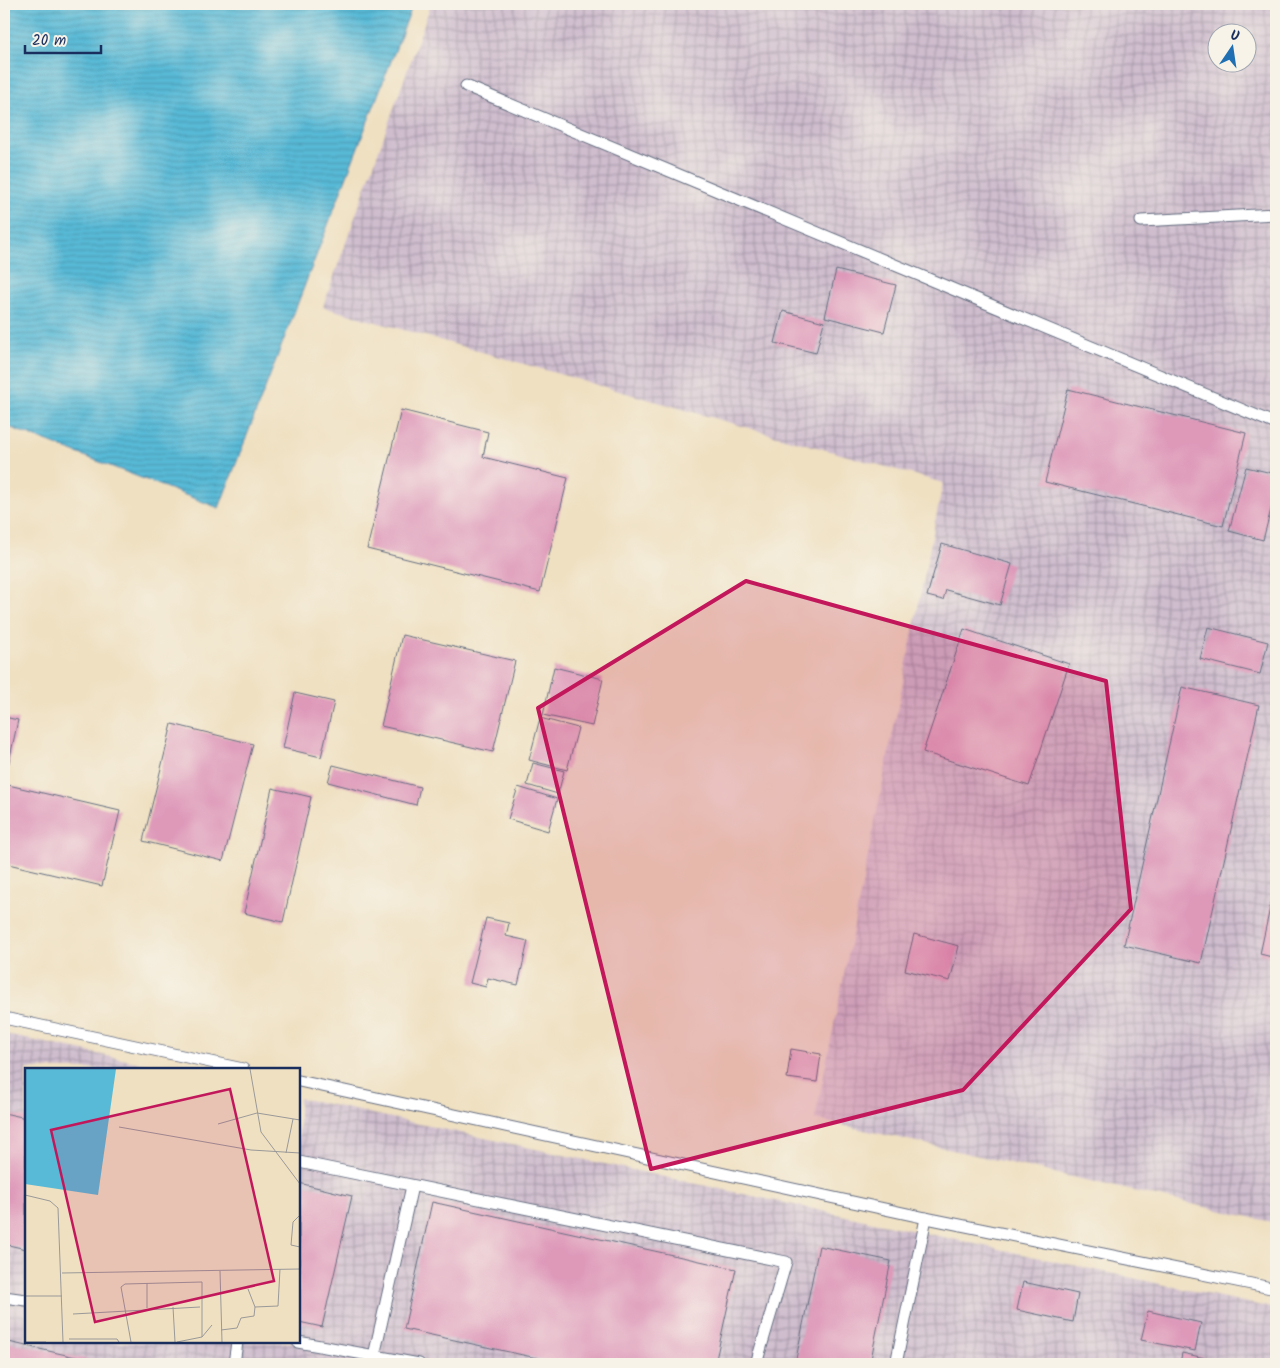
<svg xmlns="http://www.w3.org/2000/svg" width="1280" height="1368" font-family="Kalam,sans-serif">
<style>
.industrial{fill:url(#industrial-grid);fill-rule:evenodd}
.water{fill:url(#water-rules);stroke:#3a749a}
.building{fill:#de99b9}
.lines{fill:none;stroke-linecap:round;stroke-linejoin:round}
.lane-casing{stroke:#656d81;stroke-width:13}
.lane{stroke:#fff;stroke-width:11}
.marked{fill:#c2185b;fill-opacity:0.2;stroke:#c2185b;stroke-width:4;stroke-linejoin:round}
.inset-road{fill:none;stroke:#9a9999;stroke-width:1}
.view{fill:#c2185b;fill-opacity:0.15;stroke:#c2185b;stroke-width:2.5}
.inset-edge{fill:none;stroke:#1b2f5e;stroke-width:2.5}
</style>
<defs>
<pattern id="industrial-grid" width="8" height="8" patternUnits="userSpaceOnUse" patternTransform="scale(1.25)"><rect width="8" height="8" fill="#cfbdce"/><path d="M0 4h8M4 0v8" fill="none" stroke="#a79aaa"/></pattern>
<pattern id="water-rules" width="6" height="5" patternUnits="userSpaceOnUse" patternTransform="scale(1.25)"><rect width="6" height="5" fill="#59bad7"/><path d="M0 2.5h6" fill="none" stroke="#4998b2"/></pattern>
</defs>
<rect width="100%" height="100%" fill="#f7f3e8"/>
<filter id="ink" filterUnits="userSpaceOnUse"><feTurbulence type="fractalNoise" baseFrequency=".02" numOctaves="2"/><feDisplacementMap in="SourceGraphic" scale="10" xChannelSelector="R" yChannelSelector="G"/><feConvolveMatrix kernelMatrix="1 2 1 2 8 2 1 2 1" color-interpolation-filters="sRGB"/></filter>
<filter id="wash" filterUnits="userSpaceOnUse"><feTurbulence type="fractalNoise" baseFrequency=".0096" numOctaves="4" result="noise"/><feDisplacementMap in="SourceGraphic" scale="20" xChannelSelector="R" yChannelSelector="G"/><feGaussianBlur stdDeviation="1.12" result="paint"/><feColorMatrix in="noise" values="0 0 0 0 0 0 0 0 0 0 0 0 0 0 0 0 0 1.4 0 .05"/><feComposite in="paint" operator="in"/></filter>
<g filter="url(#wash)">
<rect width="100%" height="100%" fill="#efe0c1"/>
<!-- industrial -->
<g class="industrial">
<path d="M 431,4 L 1276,4 L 1276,1223 L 815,1119 L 943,483 L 323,307 ZM 1218,32 L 1248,32 L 1248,62 L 1218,62 Z"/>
<path d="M 4,1034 L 168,1069 L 26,1069 L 26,1342 L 299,1342 L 299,1098 L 1276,1309 L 1276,1364 L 4,1364 Z"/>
</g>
<!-- water -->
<path class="water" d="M 4,4 L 413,4 L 219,508 L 4,425 Z"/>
<g id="blocks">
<!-- building -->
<g class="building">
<path d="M 836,270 L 896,285 L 884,332 L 825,317 Z"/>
<path d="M 783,311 L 824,322 L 816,353 L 775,343 Z"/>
<path d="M 1068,389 L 1246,433 L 1223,526 L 1045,482 Z"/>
<path d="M 401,410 L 488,432 L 483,457 L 568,478 L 540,592 L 367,549 Z"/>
<path d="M 1246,467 L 1276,474 L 1276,490 L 1263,540 L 1229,531 Z"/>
<path d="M 942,544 L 1012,564 L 1000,605 L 946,590 L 943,600 L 927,596 Z"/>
<path d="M 1208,627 L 1268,642 L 1260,674 L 1200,659 Z"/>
<path d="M 964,629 L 1069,664 L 1029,786 L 923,752 Z"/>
<path d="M 402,635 L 515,661 L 493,752 L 381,726 Z"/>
<path d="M 554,667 L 603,679 L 592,726 L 543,715 Z"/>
<path d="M 1182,687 L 1259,705 L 1201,963 L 1124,945 Z"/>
<path d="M 295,693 L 334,702 L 321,757 L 283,748 Z"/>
<path d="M 4,717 L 18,720 L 7,771 L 4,771 Z"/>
<path d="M 540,718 L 578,728 L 567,770 L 529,760 Z"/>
<path d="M 172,724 L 253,744 L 223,861 L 143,841 Z"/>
<path d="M 533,763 L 564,771 L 558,794 L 527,785 Z"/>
<path d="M 333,765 L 420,787 L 416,805 L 328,782 Z"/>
<path d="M 4,784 L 120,811 L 102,886 L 4,863 Z"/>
<path d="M 518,787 L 557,799 L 548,831 L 508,819 Z"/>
<path d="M 272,788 L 311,797 L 283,922 L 244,913 Z"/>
<path d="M 1275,885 L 1276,885 L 1276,958 L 1260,954 Z"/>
<path d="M 486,918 L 509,923 L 506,936 L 528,941 L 518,985 L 488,978 L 486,987 L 470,983 Z"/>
<path d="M 914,934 L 959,946 L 950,981 L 905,970 Z"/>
<path d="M 791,1049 L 821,1054 L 817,1082 L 787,1078 Z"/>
<path d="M 4,1113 L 26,1118 L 26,1249 L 4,1244 Z"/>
<path d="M 299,1183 L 352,1196 L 322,1327 L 299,1322 Z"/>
<path d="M 432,1202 L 736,1269 L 715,1364 L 564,1364 L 404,1329 Z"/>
<path d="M 819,1246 L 891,1261 L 870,1364 L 795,1364 Z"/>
<path d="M 1023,1282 L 1078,1294 L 1073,1322 L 1017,1310 Z"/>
<path d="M 1148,1311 L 1201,1323 L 1195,1351 L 1141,1340 Z"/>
<path d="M 4,1341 L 102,1363 L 102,1364 L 4,1364 Z"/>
<path d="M 1182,1353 L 1228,1363 L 1228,1364 L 1180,1364 Z"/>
</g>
</g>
</g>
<g filter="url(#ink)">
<use href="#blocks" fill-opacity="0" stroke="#656d81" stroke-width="1"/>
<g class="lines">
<!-- lane casing -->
<g class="lane-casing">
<g id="lane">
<path d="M 466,86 L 1276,424"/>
<path d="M 1141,221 L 1276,214"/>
<path d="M 4,1018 L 243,1069"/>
<path d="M 299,1081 L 926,1218 L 1276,1289"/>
<path d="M 299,1162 L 786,1262 L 756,1364"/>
<path d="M 4,1297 L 26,1300"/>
<path d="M 298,1342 L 419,1364"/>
<path d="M 374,1356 L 412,1186"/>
<path d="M 234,1364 L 237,1342"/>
<path d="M 896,1364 L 926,1218"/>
</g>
</g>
<!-- lane -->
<use href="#lane" class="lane"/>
</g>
</g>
<!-- marked area -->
<path class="marked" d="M 746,581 L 1106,681 L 1131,909 L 963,1090 L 651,1169 L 538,708 Z"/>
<!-- overview -->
<g transform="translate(25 1068)">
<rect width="275" height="275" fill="#efe0c1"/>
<path d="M 0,1 L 91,1 L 73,127 L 0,116 Z" fill="#59bad7"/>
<path class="inset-road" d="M 225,1 L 236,64 L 275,116M 193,56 L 232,45 L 275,52M 94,59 L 226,82 L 275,85M 261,85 L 268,51M 0,127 L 25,133 L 33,140 L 38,274M 275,147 L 268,154 L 266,177 L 275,179M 195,203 L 197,274M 37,205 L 275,201M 122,215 L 122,240M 223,221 L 230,239M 0,228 L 37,228M 148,239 L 150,274M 48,246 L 175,239M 196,262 L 212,260 L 216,250 L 229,248 L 230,239 L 253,238 L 255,201M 44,271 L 92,271 L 94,274M 0,274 L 21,274M 106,274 L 96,219 L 100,216 L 177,214 L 177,269M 152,274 L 177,269 L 187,257"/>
<path class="view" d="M 205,21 L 249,213 L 70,254 L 26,62 Z"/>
<rect width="275" height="275" class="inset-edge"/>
</g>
<!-- margin -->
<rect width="1280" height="1368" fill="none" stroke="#f7f3e8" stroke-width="20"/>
<!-- north arrow -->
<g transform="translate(1232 48) rotate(13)"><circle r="24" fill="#f7f3e8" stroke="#9fa5b1"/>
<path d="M0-4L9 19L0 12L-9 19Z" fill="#1f6fb2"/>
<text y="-8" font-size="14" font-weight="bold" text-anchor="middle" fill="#1b2f5e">U</text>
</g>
<!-- scale -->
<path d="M25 45v8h76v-8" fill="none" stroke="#1b2f5e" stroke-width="2.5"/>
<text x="32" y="45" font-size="15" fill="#1b2f5e" stroke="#f7f3e8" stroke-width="4" paint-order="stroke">20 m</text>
</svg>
